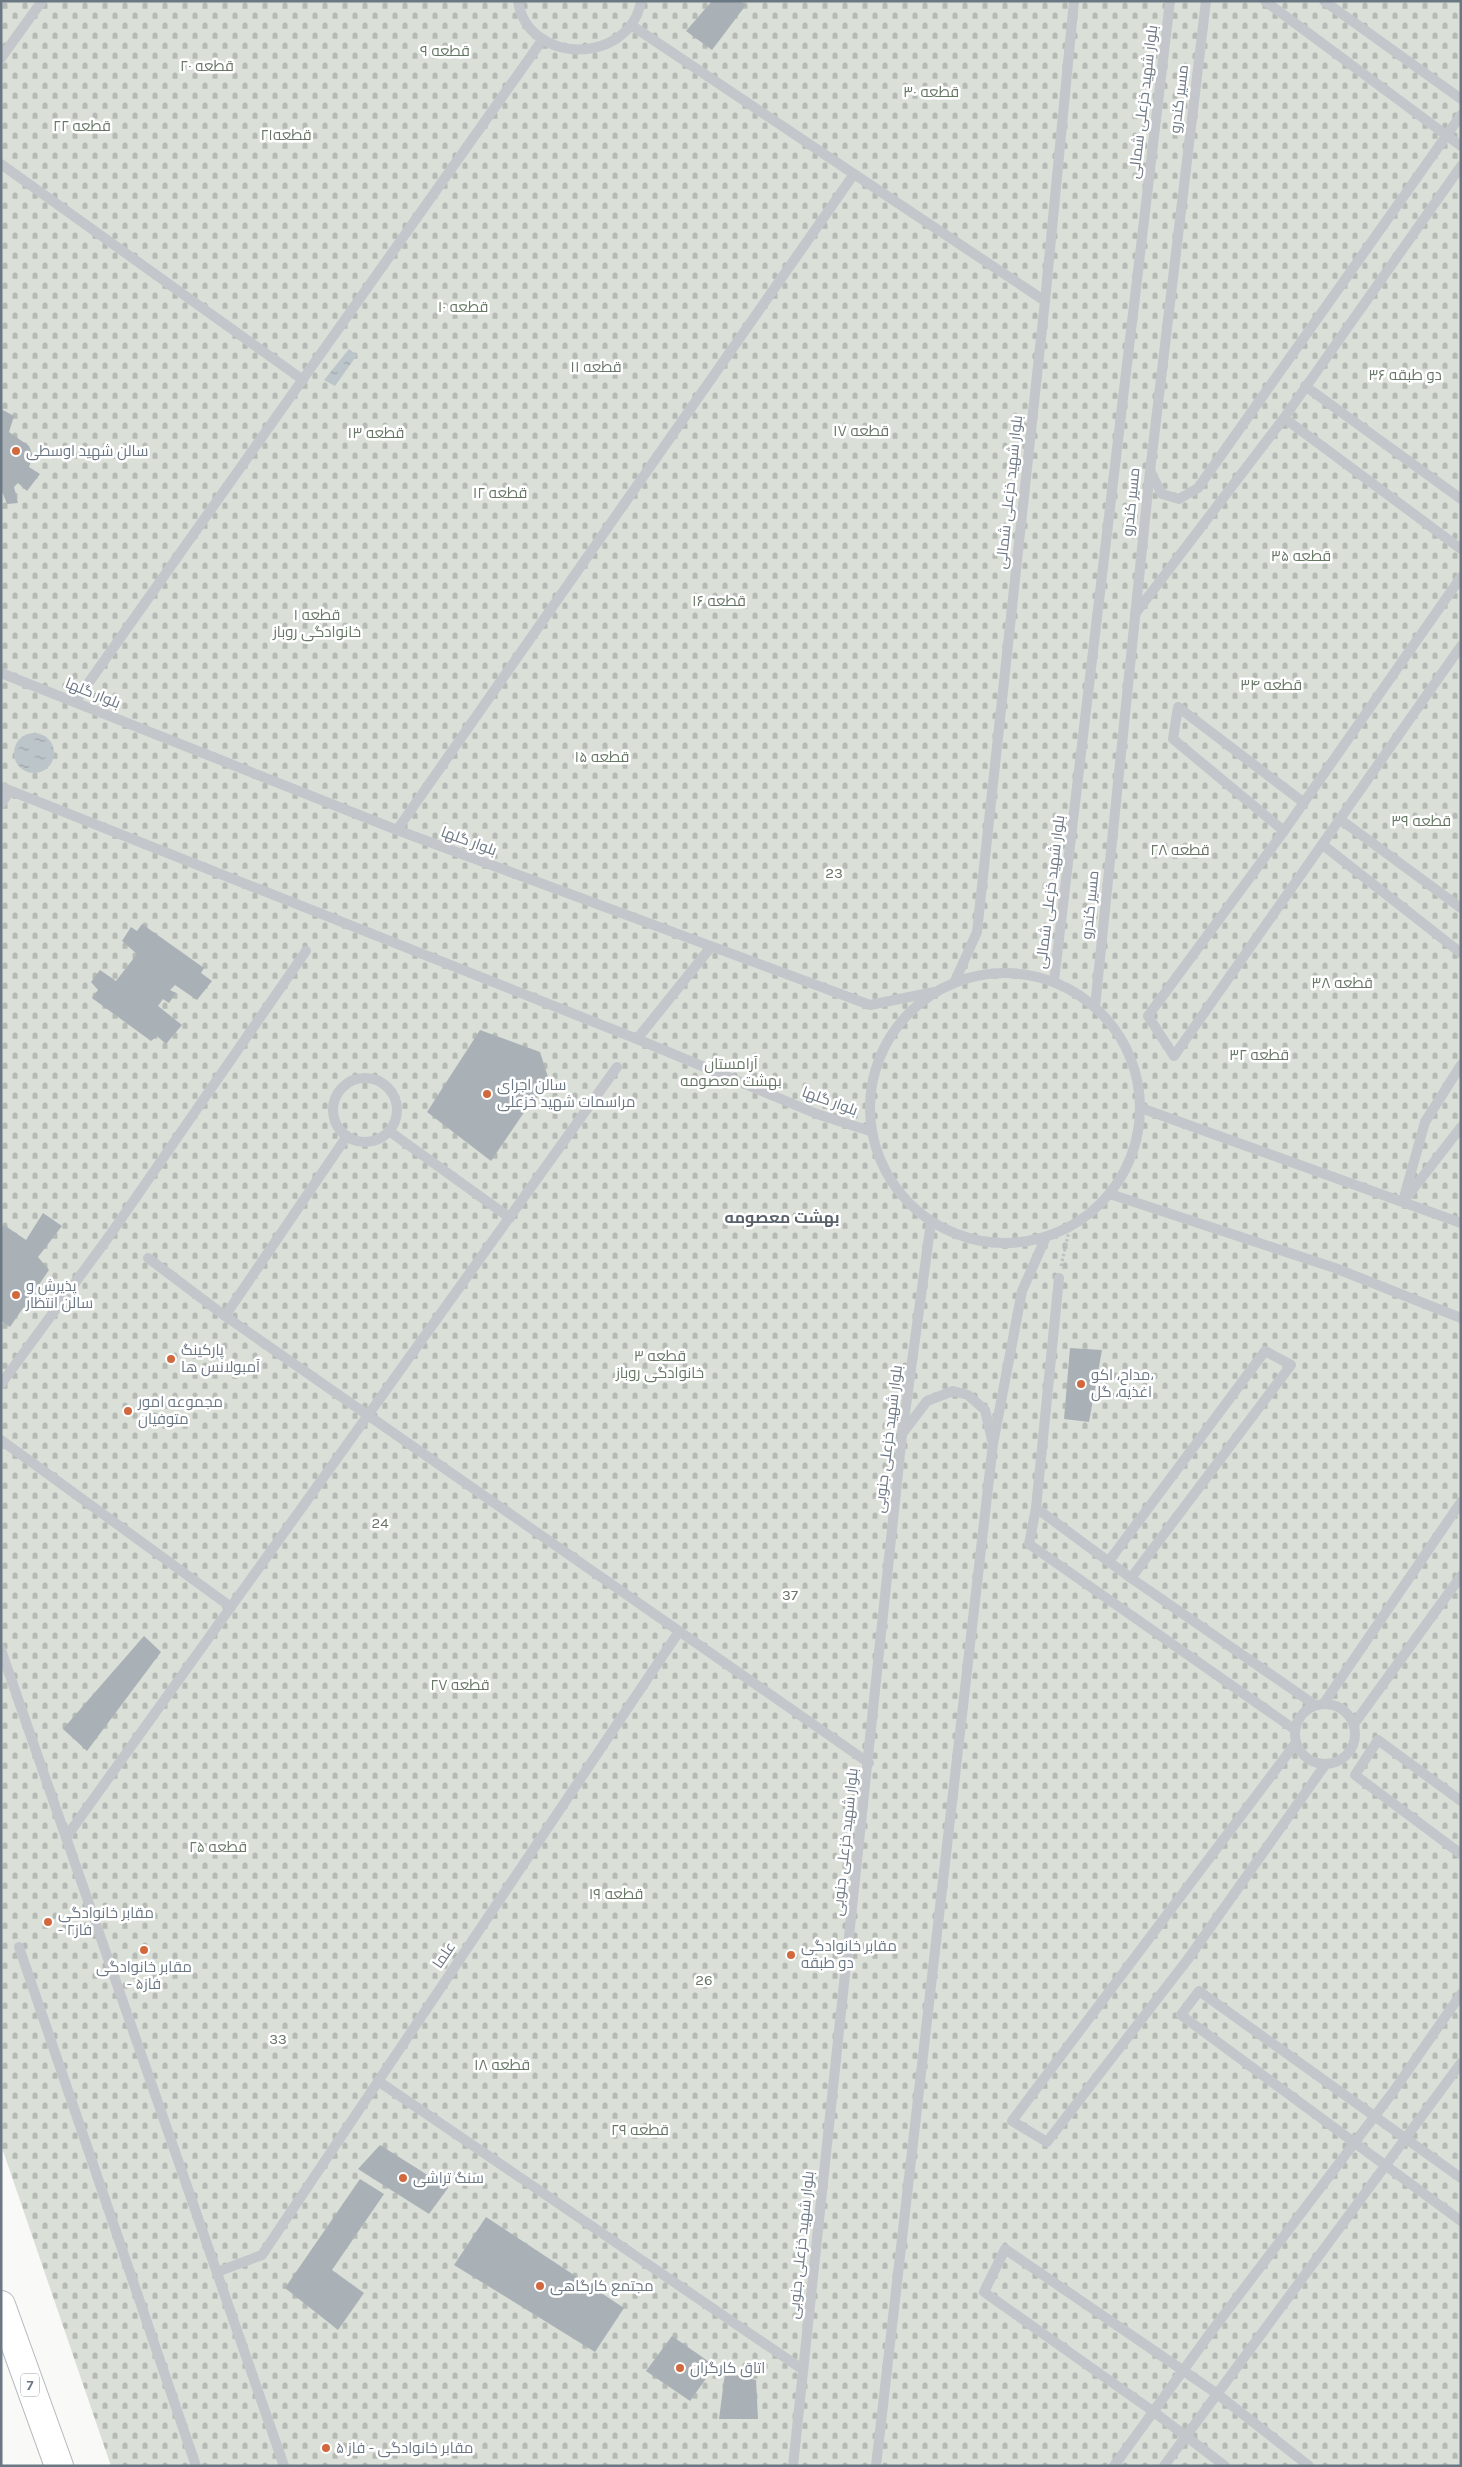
<svg xmlns="http://www.w3.org/2000/svg" width="1462" height="2467" font-family="Karla,Cairo,sans-serif">
<style>
.cemetery{fill:url(#cemetery-stones)}
.water{fill:url(#water-ripples)}
.building{fill:#aab1b6}
.lines{fill:none;stroke-linecap:round;stroke-linejoin:round}
.motorway-casing{stroke:#b6b9bc;stroke-width:30}
.path{stroke:#bdbfc2;stroke-width:3;stroke-dasharray:2.5 2.5;stroke-linecap:butt}
.service{stroke:#c3c6ca;stroke-width:10}
.motorway{stroke:#fff;stroke-width:28}
.poi-dot{fill:#d2683e;stroke:#fff;stroke-width:2}
.labels{text-anchor:middle;dominant-baseline:central;stroke-width:5;stroke-linejoin:round;paint-order:stroke}
.shield{fill:#fff;stroke:#97a0a9;stroke-width:1}
.shield-label{font-size:14px;font-weight:bold;fill:#6b7884}
.park-label{font-size:15px;fill:#677765;stroke:#fff}
.street-label{font-size:15px;fill:#6b7884;stroke:#fff}
.poi-label{font-size:15px;fill:#6b7884;stroke:#fff;text-anchor:start}
.neighbourhood-label{font-size:16px;font-weight:bold;fill:#58616a;stroke:#fff}
</style>
<defs>
<pattern id="cemetery-stones" width="16" height="16" patternUnits="userSpaceOnUse" patternTransform="scale(1.25)"><rect width="16" height="16" fill="#dadfd8"/><path d="M2 7V4a2 2 0 0 1 4 0v3zM10 15v-3a2 2 0 0 1 4 0v3z" fill="#b5bab5"/></pattern>
<pattern id="water-ripples" width="26" height="14" patternUnits="userSpaceOnUse" patternTransform="scale(1.25)"><rect width="26" height="14" fill="#bcc5c9"/><path d="M2 4q2-2 4 0t4 0M15 11q2-2 4 0t4 0" fill="none" stroke="#9da5a9"/></pattern>
</defs>
<rect width="100%" height="100%" fill="#f9f9f7"/>
<!-- cemetery -->
<path class="cemetery" d="M 1,1 L 1461,1 L 1461,2466 L 111,2466 L 1,2145 Z"/>
<!-- water -->
<g class="water">
<path d="M 349,349 L 357,355 L 335,386 L 324,380 Z"/>
<circle cx="34" cy="753" r="20"/>
</g>
<!-- building -->
<g class="building">
<path d="M 712,1 L 741,1 L 746,5 L 712,50 L 686,31 Z"/>
<path d="M 1,409 L 14,416 L 9,432 L 29,446 L 33,456 L 29,467 L 40,474 L 27,491 L 18,483 L 14,487 L 18,503 L 7,504 L 1,489 Z"/>
<path d="M 142,924 L 204,968 L 201,973 L 212,981 L 197,1000 L 175,985 L 170,990 L 176,993 L 169,1003 L 163,999 L 158,1006 L 182,1025 L 166,1044 L 157,1036 L 151,1041 L 92,998 L 98,990 L 91,982 L 100,970 L 116,981 L 137,954 L 122,941 L 131,927 L 137,931 Z"/>
<path d="M 480,1030 L 540,1052 L 548,1077 L 491,1161 L 427,1112 Z"/>
<path d="M 43,1213 L 62,1226 L 38,1257 L 49,1270 L 10,1327 L 1,1321 L 1,1228 L 4,1225 L 26,1240 Z"/>
<path d="M 1070,1348 L 1102,1350 L 1089,1422 L 1064,1419 Z"/>
<path d="M 144,1636 L 161,1652 L 87,1751 L 63,1729 Z"/>
<path d="M 380,2145 L 448,2188 L 429,2214 L 358,2169 Z"/>
<path d="M 360,2179 L 384,2194 L 332,2270 L 364,2293 L 338,2330 L 285,2288 Z"/>
<path d="M 486,2217 L 624,2308 L 595,2352 L 454,2265 Z"/>
<path d="M 672,2336 L 715,2366 L 690,2401 L 646,2371 Z"/>
<path d="M 725,2373 L 756,2380 L 758,2419 L 719,2419 Z"/>
</g>
<g class="lines">
<!-- motorway casing -->
<g class="motorway-casing">
<path id="motorway" d="M 1,2305 L 59,2466"/>
</g>
<!-- path -->
<path class="path" d="M 1061,1266 L 1070,1227"/>
<!-- service -->
<g class="service">
<path d="M 518,1 C 528,66 630,65 641,1"/>
<path d="M 1265,1 L 1461,146"/>
<path d="M 1324,1 L 1461,99"/>
<path d="M 1,58 L 42,1"/>
<path d="M 1,164 L 303,380"/>
<path d="M 854,174 L 1045,301"/>
<path d="M 1305,386 L 1461,499"/>
<path d="M 1284,418 L 1461,549"/>
<path d="M 1150,471 L 1162,494 L 1179,499 L 1198,488 L 1461,115"/>
<path d="M 1461,577 L 1284,831 L 1148,1016 L 1174,1056 L 1461,646"/>
<path d="M 1135,614 L 1284,418 L 1461,166"/>
<path d="M 1,673 L 397,830 L 870,1005 L 934,992"/>
<path d="M 75,702 L 543,39"/>
<path d="M 1,787 L 637,1039 L 817,1114 L 870,1131"/>
<path d="M 1,804 L 10,791"/>
<path d="M 1341,820 L 1461,908"/>
<path d="M 397,830 L 854,174 L 631,25"/>
<path d="M 1284,831 L 1173,739 L 1178,707 L 1303,802"/>
<path d="M 1323,845 L 1461,953"/>
<circle cx="1005" cy="1108" r="135"/>
<path d="M 955,981 L 977,932 L 1045,301 L 1074,1"/>
<path d="M 1054,981 L 1170,1"/>
<path d="M 1095,1007 L 1150,471 L 1206,1"/>
<path d="M 637,1039 L 711,947"/>
<circle cx="365" cy="1110" r="32"/>
<path d="M 1141,1108 L 1461,1223"/>
<path d="M 389,1131 L 510,1218"/>
<path d="M 1110,1194 L 1335,1268 L 1461,1318"/>
<path d="M 1407,1197 L 1461,1127"/>
<path d="M 1403,1201 L 1425,1122 L 1461,1065"/>
<path d="M 148,1258 L 225,1316 L 869,1763"/>
<path d="M 225,1316 L 347,1136"/>
<path d="M 1,1384 L 110,1235 L 306,951"/>
<path d="M 902,1434 L 927,1401 L 953,1391 L 968,1395 L 985,1410 L 992,1440"/>
<path d="M 1,1440 L 231,1607"/>
<path d="M 1036,1508 L 1059,1278"/>
<path d="M 1109,1561 L 1265,1351 L 1291,1365 L 1131,1578"/>
<path d="M 1,1650 L 284,2466"/>
<path d="M 1324,1703 L 1461,1502"/>
<circle cx="1325" cy="1734" r="30"/>
<path d="M 1354,1724 L 1461,1576"/>
<path d="M 1294,1729 L 1029,1544 L 1036,1508 L 1131,1578 L 1315,1705"/>
<path d="M 1295,1744 L 1012,2121 L 1047,2142 L 1188,1959 L 1325,1765"/>
<path d="M 1461,1801 L 1378,1740 L 1355,1775 L 1461,1854"/>
<path d="M 67,1836 L 617,1067"/>
<path d="M 19,1947 L 196,2466"/>
<path d="M 378,2081 L 802,2369"/>
<path d="M 1461,2178 L 1199,1991 L 1181,2015 L 1461,2221"/>
<path d="M 217,2272 L 262,2255 L 678,1633"/>
<path d="M 793,2466 L 902,1435 L 931,1222"/>
<path d="M 876,2466 L 993,1444 L 1022,1291 L 1046,1237"/>
<path d="M 1114,2466 L 1211,2332 L 1393,2092 L 1461,1994"/>
<path d="M 1164,2466 L 1461,2063"/>
<path d="M 1225,2466 L 1154,2412 L 984,2292 L 1005,2249 L 1216,2393 L 1309,2466"/>
</g>
<!-- motorway -->
<use href="#motorway" class="motorway"/>
</g>
<!-- markers -->
<g class="poi-dot">
<circle cx="16" cy="451" r="5"/>
<circle cx="487" cy="1094" r="5"/>
<circle cx="16" cy="1295" r="5"/>
<circle cx="171" cy="1359" r="5"/>
<circle cx="1081" cy="1384" r="5"/>
<circle cx="128" cy="1411" r="5"/>
<circle cx="48" cy="1922" r="5"/>
<circle cx="144" cy="1950" r="5"/>
<circle cx="791" cy="1955" r="5"/>
<circle cx="403" cy="2178" r="5"/>
<circle cx="540" cy="2286" r="5"/>
<circle cx="680" cy="2368" r="5"/>
<circle cx="326" cy="2448" r="5"/>
</g>
<g class="labels">
<!-- shield labels -->
<rect class="shield" x="21" y="2373.5" width="18" height="23" rx="4"/>
<g class="shield-label">
<text x="30" y="2385">7</text>
</g>
<!-- park labels -->
<g class="park-label">
<text x="445" y="51">قطعه ۹</text>
<text x="207" y="66">قطعه ۲۰</text>
<text x="931" y="92">قطعه ۳۰</text>
<text x="82" y="126">قطعه ۲۲</text>
<text x="286" y="135">قطعه۲۱</text>
<text x="463" y="307">قطعه ۱۰</text>
<text x="596" y="367">قطعه ۱۱</text>
<text x="1405" y="375">۳۶ دو طبقه</text>
<text x="861" y="431">قطعه ۱۷</text>
<text x="376" y="433">قطعه ۱۳</text>
<text x="500" y="493">قطعه ۱۲</text>
<text x="1301" y="556">قطعه ۳۵</text>
<text x="719" y="601">قطعه ۱۶</text>
<text x="317" y="615">قطعه ۱<tspan x="317" dy="17">خانوادگی روباز</tspan></text>
<text x="1271" y="685">قطعه ۳۴</text>
<text x="602" y="757">قطعه ۱۵</text>
<text x="1421" y="821">قطعه ۳۹</text>
<text x="1180" y="850">قطعه ۲۸</text>
<text x="834" y="873">23</text>
<text x="1342" y="983">قطعه ۳۸</text>
<text x="1259" y="1055">قطعه ۳۲</text>
<text x="731" y="1064">آرامستان<tspan x="731" dy="17">بهشت معصومه</tspan></text>
<text x="660" y="1356">قطعه ۳<tspan x="660" dy="17">خانوادگی روباز</tspan></text>
<text x="380" y="1523">24</text>
<text x="790" y="1595">37</text>
<text x="460" y="1685">قطعه ۲۷</text>
<text x="218" y="1847">قطعه ۲۵</text>
<text x="616" y="1894">قطعه ۱۹</text>
<text x="704" y="1980">26</text>
<text x="278" y="2039">33</text>
<text x="502" y="2065">قطعه ۱۸</text>
<text x="640" y="2130">قطعه ۲۹</text>
</g>
<!-- street labels -->
<g class="street-label">
<text transform="translate(1179 99) rotate(-83)">مسیر کندرو</text>
<text transform="translate(1143 102) rotate(-83)">بلوار شهید خزعلی شمالی</text>
<text transform="translate(1009 492) rotate(-84)">بلوار شهید خزعلی شمالی</text>
<text transform="translate(1131 502) rotate(-84)">مسیر کندرو</text>
<text transform="translate(93 693) rotate(22)">بلوار گلها</text>
<text transform="translate(469 841) rotate(20)">بلوار گلها</text>
<text transform="translate(1050 892) rotate(-83)">بلوار شهید خزعلی شمالی</text>
<text transform="translate(1090 905) rotate(-84)">مسیر کندرو</text>
<text transform="translate(830 1101) rotate(20)">بلوار گلها</text>
<text transform="translate(888 1439) rotate(-83)">بلوار شهید خزعلی جنوبی</text>
<text transform="translate(845 1842) rotate(-84)">بلوار شهید خزعلی جنوبی</text>
<text transform="translate(444 1955) rotate(-56)">علما</text>
<text transform="translate(801 2245) rotate(-84)">بلوار شهید خزعلی جنوبی</text>
</g>
<!-- poi labels -->
<g class="poi-label">
<text x="26" y="451">سالن شهید اوسطی</text>
<text x="497" y="1085">سالن اجرای<tspan x="497" dy="17">مراسمات شهید خزعلی</tspan></text>
<text x="26" y="1286">پذیرش و<tspan x="26" dy="17">سالن انتظار</tspan></text>
<text x="181" y="1350">پارکینگ<tspan x="181" dy="17">آمبولانس ها</tspan></text>
<text x="1091" y="1375">مداح، اکو،<tspan x="1091" dy="17">اغذیه، گل</tspan></text>
<text x="138" y="1402">مجموعه امور<tspan x="138" dy="17">متوفیان</tspan></text>
<text x="58" y="1913">مقابر خانوادگی<tspan x="58" dy="17">- فاز۲</tspan></text>
<text x="801" y="1946">مقابر خانوادگی<tspan x="801" dy="17">دو طبقه</tspan></text>
<text x="144" y="1967" text-anchor="middle">مقابر خانوادگی<tspan x="144" dy="17">- فاز۵</tspan></text>
<text x="413" y="2178">سنگ تراشی</text>
<text x="550" y="2286">مجتمع کارگاهی</text>
<text x="690" y="2368">اتاق کارگران</text>
<text x="336" y="2448">مقابر خانوادگی - فاز ۵</text>
</g>
<!-- neighbourhood labels -->
<g class="neighbourhood-label">
<text x="782" y="1217">بهشت معصومه</text>
</g>
</g>
<!-- border -->
<rect width="1462" height="2467" fill="none" stroke="#6b7884" stroke-width="5"/>
</svg>
